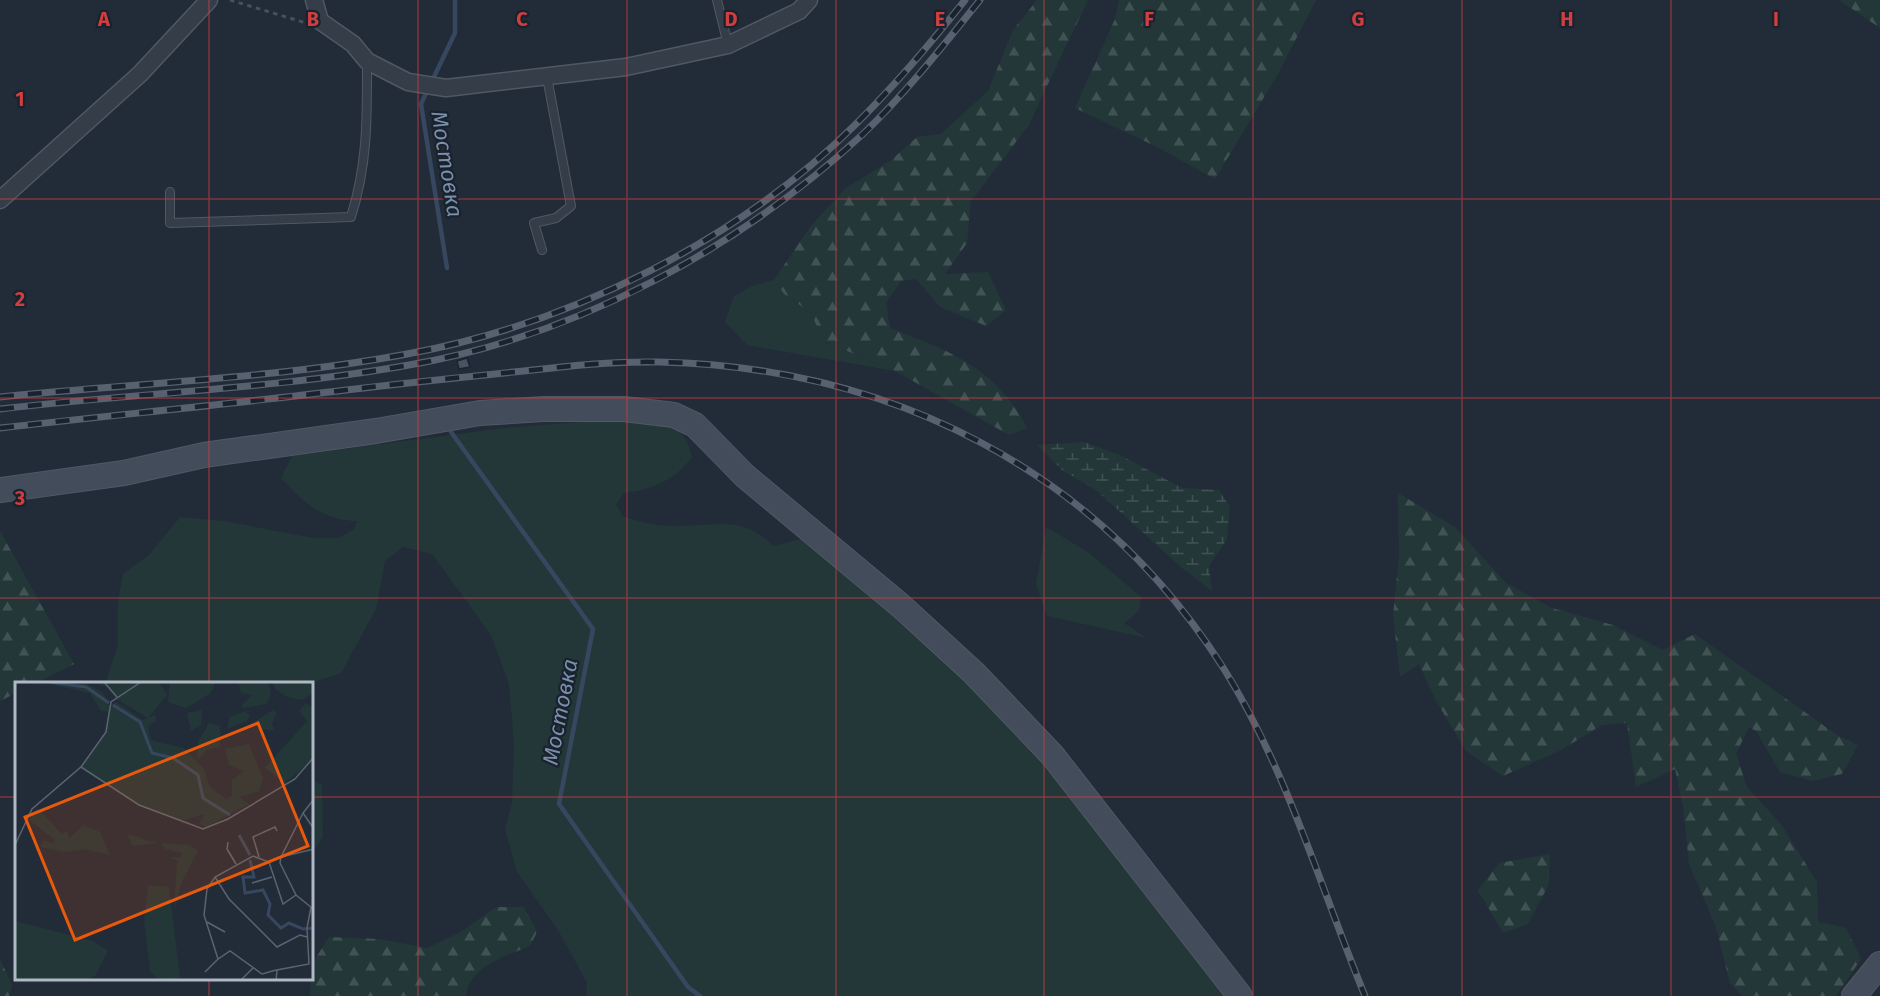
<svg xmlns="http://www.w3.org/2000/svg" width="1880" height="996" font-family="'Fira Sans',sans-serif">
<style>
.grass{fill:#233739}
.forest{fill:url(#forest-firs)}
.wetland{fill:url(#wetland-marsh)}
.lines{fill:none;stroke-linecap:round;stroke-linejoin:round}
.stream{stroke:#36475f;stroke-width:4.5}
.building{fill:#485262;stroke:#1c242f;stroke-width:1.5}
.lane-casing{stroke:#505863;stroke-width:10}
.street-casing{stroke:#505863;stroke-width:19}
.secondary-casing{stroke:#505863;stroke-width:26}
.path{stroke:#415456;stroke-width:3;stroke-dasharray:4.5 4.5;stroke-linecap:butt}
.lane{stroke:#353d48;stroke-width:8}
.street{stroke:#353d48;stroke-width:16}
.secondary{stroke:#434c5b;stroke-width:24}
.rail-casing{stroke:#57616f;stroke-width:7}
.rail{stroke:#1a222d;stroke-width:4.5;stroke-dasharray:14;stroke-linecap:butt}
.grid{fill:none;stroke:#d03e40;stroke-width:1.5;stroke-opacity:0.55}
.labels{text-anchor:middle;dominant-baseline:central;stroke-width:4.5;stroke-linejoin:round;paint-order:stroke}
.water-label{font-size:22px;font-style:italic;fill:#798fac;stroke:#1a222d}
.inset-river{fill:none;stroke:#36475f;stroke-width:3}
.inset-road{fill:none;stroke:#5b6370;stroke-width:1.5}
.view{fill:#e8590c;fill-opacity:0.15;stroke:#e8590c;stroke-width:3}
.inset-edge{fill:none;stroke:#b0b8c5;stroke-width:3}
.grid-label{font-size:20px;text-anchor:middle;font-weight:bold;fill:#d03e40;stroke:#1a222d;stroke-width:4.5;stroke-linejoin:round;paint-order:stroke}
</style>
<defs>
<pattern id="forest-firs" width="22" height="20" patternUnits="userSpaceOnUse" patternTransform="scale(1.5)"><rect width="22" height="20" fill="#233739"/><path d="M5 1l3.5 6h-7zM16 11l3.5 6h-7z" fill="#405254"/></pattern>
<pattern id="wetland-marsh" width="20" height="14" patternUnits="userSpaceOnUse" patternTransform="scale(1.5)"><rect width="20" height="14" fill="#233739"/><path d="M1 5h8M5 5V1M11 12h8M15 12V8" fill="none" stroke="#405254"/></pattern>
</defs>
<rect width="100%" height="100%" fill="#222b38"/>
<!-- grass -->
<g class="grass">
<path d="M 774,280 L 784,294 L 811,313 L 823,341 L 895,371 L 747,345 L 725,322 L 734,296 L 752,286 Z"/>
<path d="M 633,418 C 665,425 684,421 692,457 C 675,480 652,490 624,493 L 616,505 L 623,516 C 641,523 662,527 682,526 C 719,525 744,516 773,546 L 816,535 L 974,673 L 1240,996 L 586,996 L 587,983 L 558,930 L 517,872 L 505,829 L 512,803 L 514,743 L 509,684 L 491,635 L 432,554 L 403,547 L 385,561 L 376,609 L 341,673 L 308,684 L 105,684 L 118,645 L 118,602 L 123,574 L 149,555 L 180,517 L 224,521 L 313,538 L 339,538 L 354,529 L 357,521 C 323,521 302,501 281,478 L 292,456 L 503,428 Z"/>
<path d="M 1046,527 L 1088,552 L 1141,597 L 1139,611 L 1124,623 L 1147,638 L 1047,616 L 1036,584 Z"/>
<path d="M 312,779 L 322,785 L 323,837 L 312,853 Z"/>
</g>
<!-- forest -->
<g class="forest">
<path d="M 1037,0 L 1088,0 L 1028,126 L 971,201 L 967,243 L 945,274 L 988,272 L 1006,310 L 986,326 L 940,307 L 916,279 L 901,281 L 886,303 L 890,328 C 949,351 996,367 1027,428 L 1009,435 L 895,371 L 823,341 L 811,313 L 784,294 L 774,280 L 810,227 L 846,188 L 890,161 L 917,137 L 941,134 L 988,91 L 1013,30 Z"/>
<path d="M 1119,0 L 1316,0 L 1278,74 L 1215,179 L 1161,149 L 1075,108 L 1115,19 Z"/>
<path d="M 1839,0 L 1880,0 L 1880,28 Z"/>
<path d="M 1398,493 L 1455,527 L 1506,583 L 1552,608 L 1613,625 L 1663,650 L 1695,634 L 1837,735 L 1858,745 L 1842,774 L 1812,781 L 1780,772 L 1756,731 L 1749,727 L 1736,754 L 1747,787 L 1781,824 L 1817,882 L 1818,922 L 1846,928 L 1861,959 L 1836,996 L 1742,996 L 1730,983 L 1716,927 L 1689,864 L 1683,806 L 1675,769 L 1636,787 L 1627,723 L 1602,725 L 1561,750 L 1503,776 L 1466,751 L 1435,699 L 1419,664 L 1400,677 L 1393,616 L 1399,556 Z"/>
<path d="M 0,531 L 74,664 L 34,684 L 16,684 L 16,693 L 0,701 Z"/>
<path d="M 1550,854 L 1549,884 L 1528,924 L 1503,933 L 1478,890 L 1499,863 Z"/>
<path d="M 496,907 L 524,907 L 537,932 L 530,946 C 506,956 469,966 466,996 L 310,996 L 312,964 L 329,937 L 379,939 L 427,948 L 461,932 Z"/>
<path d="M 0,959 L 12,985 L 9,996 L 0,996 Z"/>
</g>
<!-- wetland -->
<path class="wetland" d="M 1084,442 L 1120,455 L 1182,488 L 1219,490 L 1230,507 L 1227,539 L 1209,566 L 1212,591 L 1182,568 L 1096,490 L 1062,470 L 1037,445 Z"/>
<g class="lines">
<!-- stream -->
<g class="stream">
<path d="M 432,81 L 455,33 L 455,0"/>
<path d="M 428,89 L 421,104 L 447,268"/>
<path d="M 451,432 L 593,629 L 559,804 L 688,987 L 700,996"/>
</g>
</g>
<!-- building -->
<path class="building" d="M 467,358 L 470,367 L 459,369 L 457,361 Z"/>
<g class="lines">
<!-- lane casing -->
<g class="lane-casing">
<g id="lane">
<path d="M 717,0 L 728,45"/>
<path d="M 170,192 L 170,223 L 351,217 C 368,163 367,117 367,61"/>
<path d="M 542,250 L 534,223 L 556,218 L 571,206 L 547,77"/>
</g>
</g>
<!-- street casing -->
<g class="street-casing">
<g id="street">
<path d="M 314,0 L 320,21 L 353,44 L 367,61 L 408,82 L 446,88 L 626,67 L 728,45 L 799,11 L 809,0"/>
<path d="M 0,200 L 140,74 L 209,0"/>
</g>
</g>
<!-- secondary casing -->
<g class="secondary-casing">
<g id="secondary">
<path d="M 0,490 L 124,473 L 204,455 L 376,431 L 480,413 L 544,409 L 624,409 L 674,415 L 695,425 L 745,476 L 901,606 L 974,673 L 1053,756 L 1240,996"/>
<path d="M 1854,996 L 1880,964"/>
</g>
</g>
<!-- path -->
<path class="path" d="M 230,0 L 306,23"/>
<!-- lane -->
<use href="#lane" class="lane"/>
<!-- street -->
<use href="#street" class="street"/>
<!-- secondary -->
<use href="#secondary" class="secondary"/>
<!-- rail casing -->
<g class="rail-casing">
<g id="rail">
<path d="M 0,397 C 135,383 273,379 407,354 C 569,325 741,239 857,123 C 896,84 931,43 965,0"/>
<path d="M 0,409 C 136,393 274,389 409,365 C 577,336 738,249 863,134 C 906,93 943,46 980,0"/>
<path d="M 0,428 C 115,415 231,404 346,390 C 405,383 464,377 524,371 C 569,366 614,361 659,362 C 891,367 1098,470 1224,669 C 1287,770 1320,886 1365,996"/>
</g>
</g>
<!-- rail -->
<use href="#rail" class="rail"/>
</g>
<!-- grid -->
<path class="grid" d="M 209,0 L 209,684M 418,0 L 418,996M 627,0 L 627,996M 836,0 L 836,996M 1044,0 L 1044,996M 1253,0 L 1253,996M 1462,0 L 1462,996M 1671,0 L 1671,996M 0,199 L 1880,199M 0,398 L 1880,398M 0,598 L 1880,598M 0,797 L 16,797M 312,797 L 1880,797M 209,980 L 209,996"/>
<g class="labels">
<!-- water labels -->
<g class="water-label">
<text transform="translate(447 164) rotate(81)">Мостовка</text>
<text transform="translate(560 712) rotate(-79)">Мостовка</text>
</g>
</g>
<!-- overview -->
<g transform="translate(15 682)">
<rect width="298" height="298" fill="#222b38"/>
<path d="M 25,0 L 72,2 L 89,11 L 94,24 L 101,20 L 128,38 L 140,33 L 141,39 L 133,44 L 136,58 L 169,66 L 189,87 L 195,105 L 211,117 L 217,114 L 217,98 L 229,89 L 214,83 L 210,67 L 234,62 L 248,96 L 244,109 L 224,115 L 234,122 L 191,145 L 184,142 L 190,132 L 165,139 L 124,123 L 66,85 L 89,53 L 93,29 L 86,29 L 75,11 Z" fill="#233739"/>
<path d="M 155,0 L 201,0 L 196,11 L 171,26 L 153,20 ZM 223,0 L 253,0 L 256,12 L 251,22 L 229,26 L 226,24 L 237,13 L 226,11 ZM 259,0 L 298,0 L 298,11 L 287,18 L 272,15 L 260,7 ZM 291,21 L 298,26 L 298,78 L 270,101 L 250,86 L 292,39 L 284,29 ZM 187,28 L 186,43 L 176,49 L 172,31 ZM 258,28 L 262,31 L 257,41 L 260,49 L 247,47 L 241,39 ZM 231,29 L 235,34 L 232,39 L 212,47 L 215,35 ZM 194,41 L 205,44 L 205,65 L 192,68 L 182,78 L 183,60 ZM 22,126 L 47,152 L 51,149 L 55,156 L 68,143 L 85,150 L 95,173 L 70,167 L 51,170 L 25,165 L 29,158 L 39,162 L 40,158 L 14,138 ZM 146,161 L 174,163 L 183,168 L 166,202 L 159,230 L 162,178 L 153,176 L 165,175 L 168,171 L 150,167 ZM 133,203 L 154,205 L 165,295 L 158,298 L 142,296 L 135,289 L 129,239 ZM 0,239 L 78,259 L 93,269 L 80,294 L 71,298 L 0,298 Z" fill="#233739"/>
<path d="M 113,152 L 132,158 L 142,161 L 117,164 Z" fill="#233739"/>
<path d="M 74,0 L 144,0 L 152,13 L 133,36 L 103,18 L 90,4 Z" fill="#233739"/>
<path class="inset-river" d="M 35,0 L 71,5 L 94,21M 98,23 L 125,40 L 137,71 L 158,76 L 183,93 L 188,116 L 215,133M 224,153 L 235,173M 235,178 L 239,195 L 228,195 L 230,211 L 248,208 L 255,222 L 253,233 L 266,246 L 274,241 L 288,247 L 299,246"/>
<path class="inset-road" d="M 89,0 L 102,15M 66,85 L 91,50 L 96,20 L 126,0M 299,117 L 288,131 L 299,147M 213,160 L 212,167 L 221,182M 0,163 L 17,127 L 66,85 L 124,123 L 188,147 L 213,137 L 280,97 L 299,75M 244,175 L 238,155 L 260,145 L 262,149M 266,175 L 288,131M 200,195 L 214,217 L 262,265 L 285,253 L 292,255M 237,201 L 257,195M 297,226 L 281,213 L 265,181 L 266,175 L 299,167M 192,240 L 210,250M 261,288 L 247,292 L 215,269 L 203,277 L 189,233 L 192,207 L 200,195 L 238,174 L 254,180 L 268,222 L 281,213M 190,290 L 203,277M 225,299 L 238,286M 261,299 L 262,288 L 294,282 L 292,246 L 296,225"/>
<path class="view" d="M 243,41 L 293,164 L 60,258 L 10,135 Z"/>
<rect width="298" height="298" class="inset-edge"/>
</g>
<g class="grid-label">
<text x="104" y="26">A</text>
<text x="313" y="26">B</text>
<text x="522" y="26">C</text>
<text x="731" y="26">D</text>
<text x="940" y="26">E</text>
<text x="1149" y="26">F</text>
<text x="1358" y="26">G</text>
<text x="1567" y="26">H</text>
<text x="1776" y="26">I</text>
<text x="20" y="106">1</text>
<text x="20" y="306">2</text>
<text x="20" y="505">3</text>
</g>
</svg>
